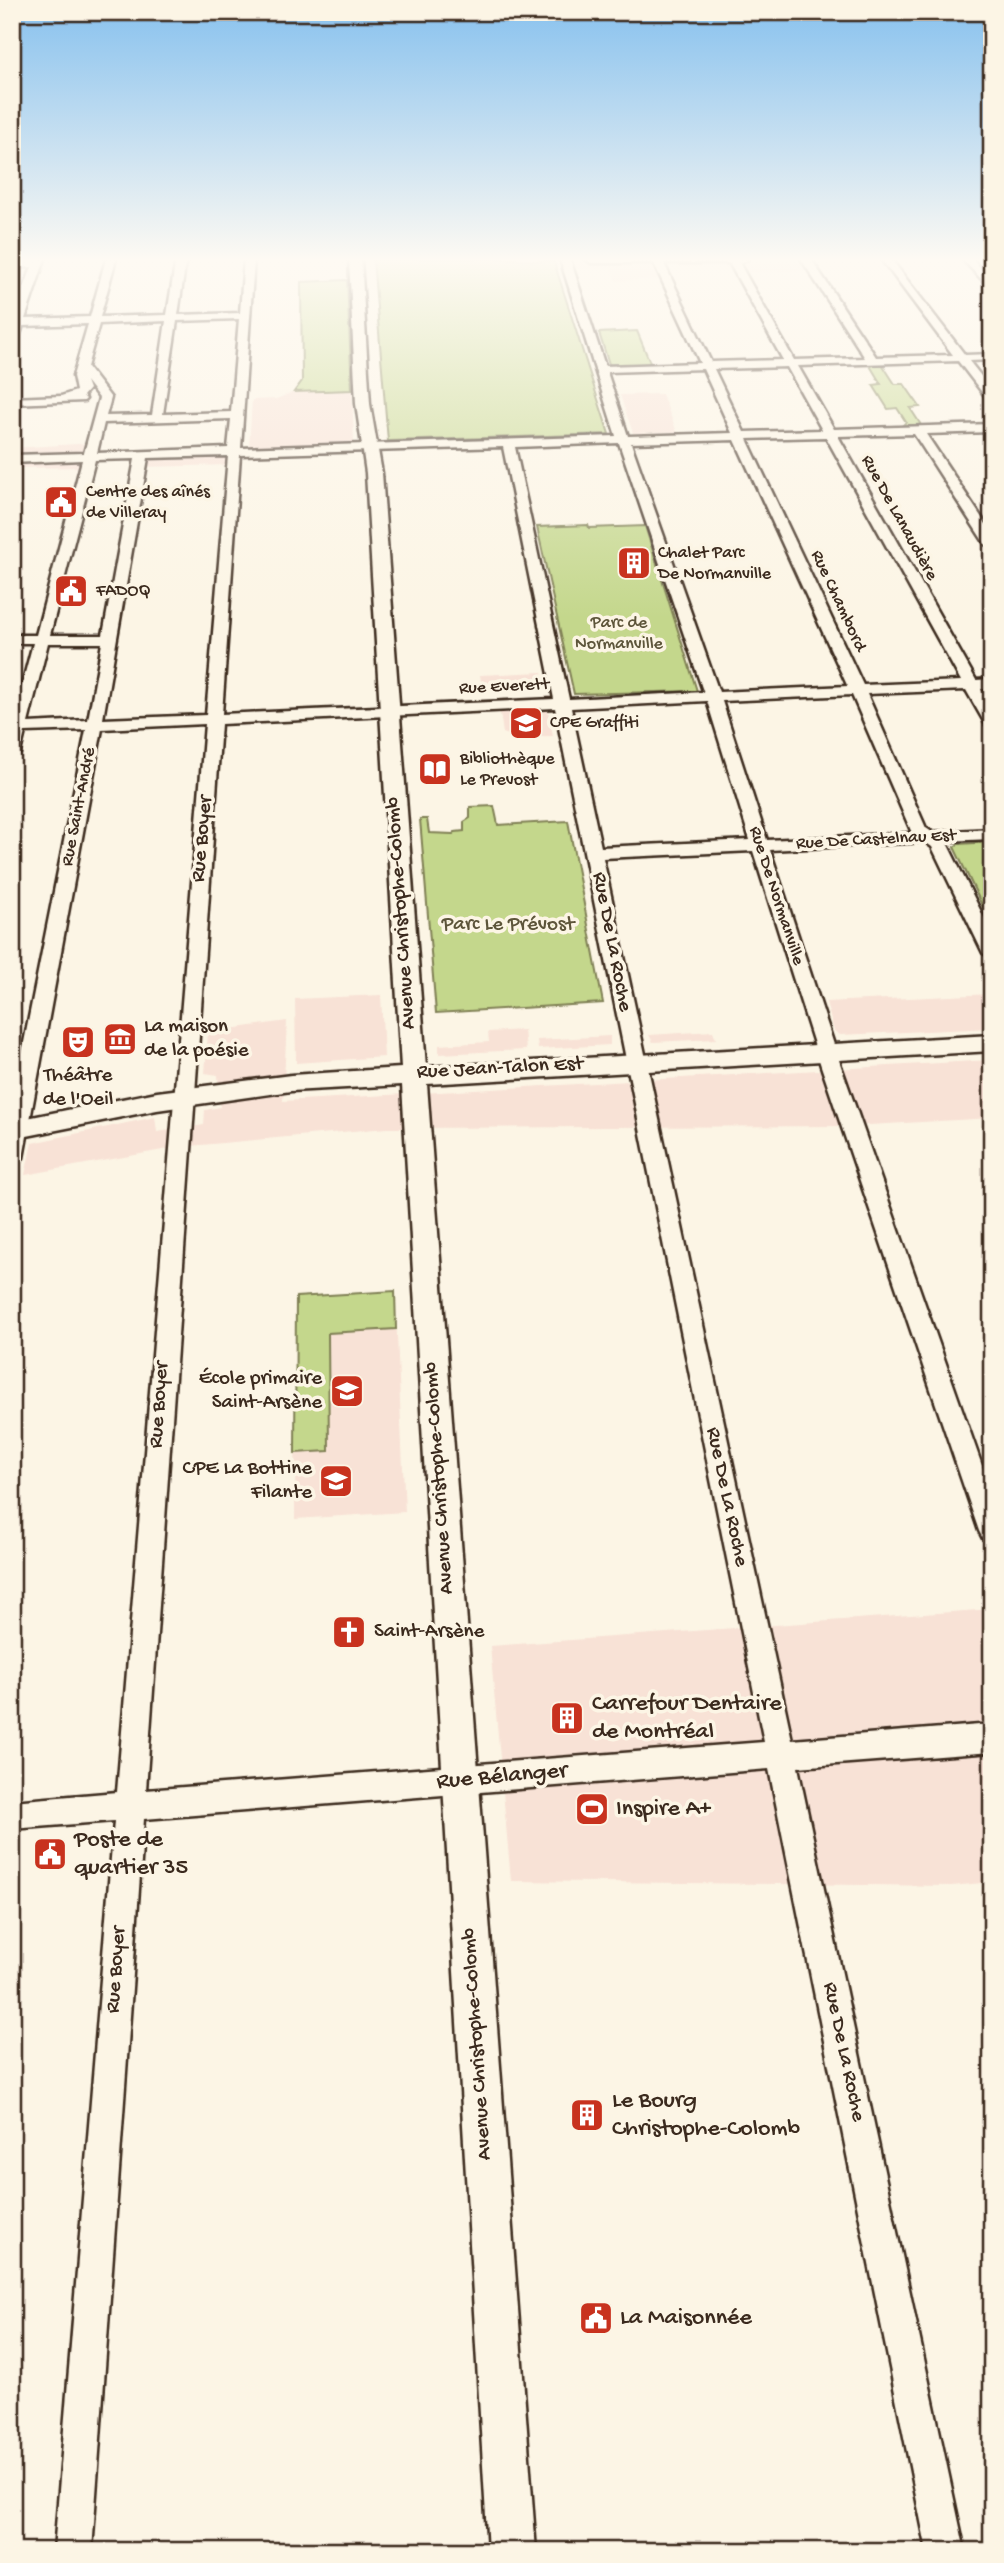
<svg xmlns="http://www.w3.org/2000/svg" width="1004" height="2563" font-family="'Gochi Hand',sans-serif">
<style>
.built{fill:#f8e2d6}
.green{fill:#c4d78c;stroke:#808055;stroke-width:2}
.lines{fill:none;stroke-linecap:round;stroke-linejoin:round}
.minor-casing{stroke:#3b2a1e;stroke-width:5}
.major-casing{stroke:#3b2a1e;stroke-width:5}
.minor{fill:#fcf5e5;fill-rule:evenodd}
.major{fill:#fcf5e5;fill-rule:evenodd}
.labels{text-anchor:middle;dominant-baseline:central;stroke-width:7;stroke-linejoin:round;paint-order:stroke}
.far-poi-label{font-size:18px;fill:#3b2a1e;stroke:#fcf5e5;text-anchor:start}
.far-street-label{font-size:18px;fill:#3b2a1e;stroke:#fcf5e5}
.far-park-label{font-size:18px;fill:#5d553a;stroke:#fcf5e5}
.street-label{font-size:21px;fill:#3b2a1e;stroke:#fcf5e5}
.park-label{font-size:21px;fill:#5d553a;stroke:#fcf5e5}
.poi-label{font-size:21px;fill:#3b2a1e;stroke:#fcf5e5;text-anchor:start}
.near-poi-label{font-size:24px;fill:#3b2a1e;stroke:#fcf5e5;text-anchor:start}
.near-street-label{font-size:24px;fill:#3b2a1e;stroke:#fcf5e5}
</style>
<rect width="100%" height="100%" fill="#fcf5e5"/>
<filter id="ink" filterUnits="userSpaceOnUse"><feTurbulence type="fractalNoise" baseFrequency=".0143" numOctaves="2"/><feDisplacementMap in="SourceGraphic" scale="14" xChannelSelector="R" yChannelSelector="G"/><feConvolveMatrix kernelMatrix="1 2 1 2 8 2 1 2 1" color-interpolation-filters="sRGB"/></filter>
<g filter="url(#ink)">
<!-- built -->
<g class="built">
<path d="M 579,262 L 652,265 L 659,279 L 616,281 L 611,268 L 577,269 L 575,264 Z"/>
<path d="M 799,262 L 806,270 L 747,272 L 742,264 Z"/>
<path d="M 352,390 L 354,443 L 249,447 L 252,400 L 276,399 L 294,392 Z"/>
<path d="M 662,394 L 677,432 L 633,433 L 620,395 Z"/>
<path d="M 93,443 L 89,456 L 234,453 L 233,465 L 138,467 L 139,459 L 95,459 L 92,467 L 12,468 L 12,448 Z"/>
<path d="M 542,672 L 544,684 L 482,687 L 480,675 Z"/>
<path d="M 548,710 L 553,736 L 515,737 L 503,733 L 500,713 Z"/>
<path d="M 992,994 L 992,1028 L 971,1029 L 840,1035 L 834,1031 L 826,1002 Z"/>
<path d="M 381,995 L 384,1057 L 296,1063 L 295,999 Z"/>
<path d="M 287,1021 L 283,1101 L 992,1060 L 992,1118 L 852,1126 L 386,1128 L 179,1147 L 25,1175 L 32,1143 L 155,1117 L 157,1132 L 204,1125 L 205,1110 L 220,1107 L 218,1075 L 205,1073 L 208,1032 Z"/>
<path d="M 524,1030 L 526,1050 L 439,1054 L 439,1045 L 489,1042 L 488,1032 Z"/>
<path d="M 713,1031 L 716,1039 L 653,1042 L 649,1035 Z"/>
<path d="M 610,1036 L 610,1045 L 538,1049 L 537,1040 Z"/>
<path d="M 395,1291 L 405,1512 L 295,1519 L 296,1297 Z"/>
<path d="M 992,1609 L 992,1882 L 952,1886 L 511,1881 L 490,1646 Z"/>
</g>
<!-- green -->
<g class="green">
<path d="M 373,259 L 513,259 L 554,262 L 609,434 L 388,441 Z"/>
<path d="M 347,280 L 352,390 L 294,392 L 302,381 L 301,282 Z"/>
<path d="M 637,331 L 651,365 L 609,364 L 599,333 Z"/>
<path d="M 869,364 L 882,364 L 895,384 L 904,384 L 920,407 L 910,408 L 921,425 L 903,425 L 906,422 L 897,408 L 888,409 L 873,385 L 881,384 Z"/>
<path d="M 588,525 L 589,528 L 645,526 L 697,691 L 574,694 L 537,527 Z"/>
<path d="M 494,806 L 498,825 L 568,821 L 603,1003 L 436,1013 L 420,819 L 427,819 L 429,833 L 453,834 L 455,832 L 464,831 L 464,822 L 470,818 L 470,807 Z"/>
<path d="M 992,842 L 992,926 L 954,847 L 958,844 Z"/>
<path d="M 395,1291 L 396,1329 L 328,1333 L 329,1451 L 295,1453 L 296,1297 Z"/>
</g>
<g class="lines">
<!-- minor casing -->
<g class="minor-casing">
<g id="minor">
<path d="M 35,259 L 45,259 L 25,319 L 90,317 L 106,259 L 116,259 L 100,317 L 167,315 L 176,259 L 186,259 L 178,315 L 240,313 L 244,259 L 254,259 L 241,448 L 616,436 L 560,259 L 570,259 L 605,366 L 700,363 L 652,259 L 662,259 L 711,362 L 783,360 L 727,259 L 737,259 L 794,360 L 865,358 L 801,259 L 811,259 L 876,357 L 953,355 L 881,259 L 891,259 L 965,355 L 992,354 L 992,360 L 969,361 L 992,390 L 992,401 L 988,400 L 958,361 L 798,366 L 834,429 L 992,424 L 992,432 L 926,434 L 992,533 L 992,548 L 985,544 L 914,434 L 838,436 L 976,680 L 992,679 L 992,689 L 981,689 L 992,708 L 992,727 L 986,725 L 966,690 L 867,694 L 926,828 L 932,832 L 992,829 L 992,839 L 946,841 L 992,934 L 992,959 L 983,953 L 932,847 L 925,842 L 770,850 L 841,1066 L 992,1494 L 992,1542 L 983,1539 L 979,1531 L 821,1066 L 753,851 L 603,858 L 792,1740 L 992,1724 L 992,1752 L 798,1767 L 965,2551 L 927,2551 L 769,1769 L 144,1819 L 92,2551 L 54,2551 L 114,1821 L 12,1829 L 12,1801 L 117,1792 L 205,724 L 102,729 L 23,1158 L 19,1163 L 12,1165 L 12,1103 L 86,730 L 25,732 L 20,753 L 12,758 L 12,722 L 33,643 L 12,643 L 12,635 L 36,635 L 82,460 L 12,463 L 12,455 L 84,453 L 99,398 L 86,381 L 89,389 L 83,396 L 86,399 L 84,401 L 12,404 L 12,398 L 61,396 L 76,391 L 73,376 L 88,324 L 23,326 L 17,343 L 12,346 L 12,320 L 32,267 L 12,268 L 12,262 ZM 239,319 L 231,412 L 163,414 L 177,321 ZM 166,321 L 152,415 L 106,416 L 111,398 L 87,367 L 99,324 ZM 787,367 L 822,430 L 744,432 L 714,369 ZM 703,369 L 732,433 L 628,436 L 607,372 ZM 231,419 L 228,448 L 97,453 L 104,423 ZM 826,437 L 961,681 L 863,685 L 747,439 ZM 735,440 L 847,685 L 848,686 L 719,692 L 631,443 ZM 619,443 L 702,688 L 704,692 L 569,699 L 515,447 ZM 503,447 L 554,699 L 222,714 L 240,455 ZM 228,456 L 206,715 L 103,719 L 148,458 ZM 135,459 L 103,635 L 50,635 L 95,460 ZM 48,643 L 102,643 L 88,720 L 28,723 ZM 852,695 L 912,833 L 767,840 L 722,701 ZM 707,701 L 750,840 L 601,847 L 571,708 ZM 555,708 L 764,1742 L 146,1790 L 221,724 Z"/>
<path d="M 962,259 L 972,259 L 992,281 L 992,290 Z"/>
</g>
</g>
<!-- major casing -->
<g class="major-casing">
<g id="major">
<path d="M 349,259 L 361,259 L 370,404 L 382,473 L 426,1067 L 992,1035 L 992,1051 L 427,1084 L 536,2551 L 488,2551 L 402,1085 L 291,1091 L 157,1110 L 12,1139 L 12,1121 L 157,1092 L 291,1075 L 401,1068 L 366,473 L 356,404 Z"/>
<path d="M 585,259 L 748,259 L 742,263 L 591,263 Z"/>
</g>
</g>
<!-- minor -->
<use href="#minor" class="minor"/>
<!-- major -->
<use href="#major" class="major"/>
</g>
</g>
<!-- sky -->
<linearGradient id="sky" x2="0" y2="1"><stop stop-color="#87c1ee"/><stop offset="0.42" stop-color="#fefaf3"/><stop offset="1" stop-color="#fefaf3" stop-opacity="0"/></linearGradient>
<rect width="1004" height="618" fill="url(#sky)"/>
<!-- icons -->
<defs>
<g id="civic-square" transform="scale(1.75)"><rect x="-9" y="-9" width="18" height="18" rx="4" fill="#c8321e" stroke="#fcf5e5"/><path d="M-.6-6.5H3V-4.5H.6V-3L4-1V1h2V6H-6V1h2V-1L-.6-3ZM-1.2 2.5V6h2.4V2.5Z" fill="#fff"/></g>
<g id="building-square" transform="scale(1.75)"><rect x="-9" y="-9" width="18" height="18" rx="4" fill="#c8321e" stroke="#fcf5e5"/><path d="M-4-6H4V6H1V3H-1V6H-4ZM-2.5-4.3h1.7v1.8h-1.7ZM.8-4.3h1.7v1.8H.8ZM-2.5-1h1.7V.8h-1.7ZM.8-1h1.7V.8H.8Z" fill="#fff"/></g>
<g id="school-square" transform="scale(1.75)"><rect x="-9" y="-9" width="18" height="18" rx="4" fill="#c8321e" stroke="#fcf5e5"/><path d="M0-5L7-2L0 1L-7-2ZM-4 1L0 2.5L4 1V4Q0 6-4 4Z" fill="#fff"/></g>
<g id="library-square" transform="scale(1.75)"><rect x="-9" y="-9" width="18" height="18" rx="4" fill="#c8321e" stroke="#fcf5e5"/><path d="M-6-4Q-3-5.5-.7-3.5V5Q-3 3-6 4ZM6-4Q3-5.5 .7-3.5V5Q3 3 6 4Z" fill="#fff"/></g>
<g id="museum-square" transform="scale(1.75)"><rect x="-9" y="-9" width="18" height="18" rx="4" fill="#c8321e" stroke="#fcf5e5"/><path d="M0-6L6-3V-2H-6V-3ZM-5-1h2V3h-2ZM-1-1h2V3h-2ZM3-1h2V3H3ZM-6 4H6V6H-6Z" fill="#fff"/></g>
<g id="theatre-square" transform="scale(1.75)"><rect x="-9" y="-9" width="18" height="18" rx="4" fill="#c8321e" stroke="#fcf5e5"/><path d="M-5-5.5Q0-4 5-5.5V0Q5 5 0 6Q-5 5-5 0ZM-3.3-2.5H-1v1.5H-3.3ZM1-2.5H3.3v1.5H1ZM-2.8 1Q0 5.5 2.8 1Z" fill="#fff"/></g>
<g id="church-square" transform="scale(1.75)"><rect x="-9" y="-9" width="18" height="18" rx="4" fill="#c8321e" stroke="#fcf5e5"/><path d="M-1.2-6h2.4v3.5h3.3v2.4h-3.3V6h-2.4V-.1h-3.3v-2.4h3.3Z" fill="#fff"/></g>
<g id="stadium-square" transform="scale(1.75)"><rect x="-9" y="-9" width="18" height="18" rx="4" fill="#c8321e" stroke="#fcf5e5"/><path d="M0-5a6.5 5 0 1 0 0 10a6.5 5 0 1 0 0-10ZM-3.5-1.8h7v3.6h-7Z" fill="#fff"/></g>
</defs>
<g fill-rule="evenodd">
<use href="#civic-square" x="61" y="502"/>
<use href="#building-square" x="634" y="563"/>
<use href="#civic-square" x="71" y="591"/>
<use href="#school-square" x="526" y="723"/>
<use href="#library-square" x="435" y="769"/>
<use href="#museum-square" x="120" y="1039"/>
<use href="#theatre-square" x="78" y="1042"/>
<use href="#school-square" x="347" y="1391"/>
<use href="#school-square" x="336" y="1481"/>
<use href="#church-square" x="349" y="1632"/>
<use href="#building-square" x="567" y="1718"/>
<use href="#stadium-square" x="592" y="1809"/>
<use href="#civic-square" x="50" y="1854"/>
<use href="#building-square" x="587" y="2115"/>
<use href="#civic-square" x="596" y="2318"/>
</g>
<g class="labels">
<!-- far-poi labels -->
<g class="far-poi-label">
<text x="86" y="492">Centre des aînés<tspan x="86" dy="21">de Villeray</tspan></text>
<text x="658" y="553">Chalet Parc<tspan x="658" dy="21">De Normanville</tspan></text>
<text x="96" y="591">FADOQ</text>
<text x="550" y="723">CPE Graffiti</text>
<text x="460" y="759">Bibliothèque<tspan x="460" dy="21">Le Prevost</tspan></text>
</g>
<!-- far-street labels -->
<g class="far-street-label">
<text transform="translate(899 518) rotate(61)">Rue De Lanaudière</text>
<text transform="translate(838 601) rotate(65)">Rue Chambord</text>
<text transform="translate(504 687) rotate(-3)">Rue Everett</text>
<text transform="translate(79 807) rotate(-79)">Rue Saint-André</text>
<text transform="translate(876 840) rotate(-3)">Rue De Castelnau Est</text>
<text transform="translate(776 896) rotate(72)">Rue De Normanville</text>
</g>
<!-- far-park labels -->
<g class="far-park-label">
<text x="619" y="623">Parc de<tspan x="619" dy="21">Normanville</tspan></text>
</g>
<!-- street labels -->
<g class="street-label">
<text transform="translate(203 839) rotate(-85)">Rue Boyer</text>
<text transform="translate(402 913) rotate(-94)">Avenue Christophe-Colomb</text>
<text transform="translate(611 942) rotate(79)">Rue De La Roche</text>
<text transform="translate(500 1069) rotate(-3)">Rue Jean-Talon Est</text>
<text transform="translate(160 1405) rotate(-86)">Rue Boyer</text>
<text transform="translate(440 1478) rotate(-94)">Avenue Christophe-Colomb</text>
<text transform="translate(726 1497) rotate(78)">Rue De La Roche</text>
<text transform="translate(117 1970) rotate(-86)">Rue Boyer</text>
<text transform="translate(478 2044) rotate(-94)">Avenue Christophe-Colomb</text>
<text transform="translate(843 2052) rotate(78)">Rue De La Roche</text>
</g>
<!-- park labels -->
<g class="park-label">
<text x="508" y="925">Parc Le Prévost</text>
</g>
<!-- poi labels -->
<g class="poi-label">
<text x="144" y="1027">La maison<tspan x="144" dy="24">de la poésie</tspan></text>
<text x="78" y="1076" text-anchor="middle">Théâtre<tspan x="78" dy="24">de l'Oeil</tspan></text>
<text x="322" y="1379" text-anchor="end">École primaire<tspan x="322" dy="24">Saint-Arsène</tspan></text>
<text x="312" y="1469" text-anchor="end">CPE La Bottine<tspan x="312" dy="24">Filante</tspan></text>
<text x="374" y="1632">Saint-Arsène</text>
</g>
<!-- near-poi labels -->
<g class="near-poi-label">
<text x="592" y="1704">Carrefour Dentaire<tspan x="592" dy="28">de Montréal</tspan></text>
<text x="616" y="1809">Inspire A+</text>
<text x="74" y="1840">Poste de<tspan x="74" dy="28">quartier 35</tspan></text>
<text x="612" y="2101">Le Bourg<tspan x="612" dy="28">Christophe-Colomb</tspan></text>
<text x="620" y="2318">La Maisonnée</text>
</g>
<!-- near-street labels -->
<g class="near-street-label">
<text transform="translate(502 1777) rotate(-5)">Rue Bélanger</text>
</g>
</g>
<!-- margin -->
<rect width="1004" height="2563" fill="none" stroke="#fcf5e5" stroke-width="42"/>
<rect x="21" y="21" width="962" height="2521" fill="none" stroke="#3b2a1e" stroke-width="2.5" filter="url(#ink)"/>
</svg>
